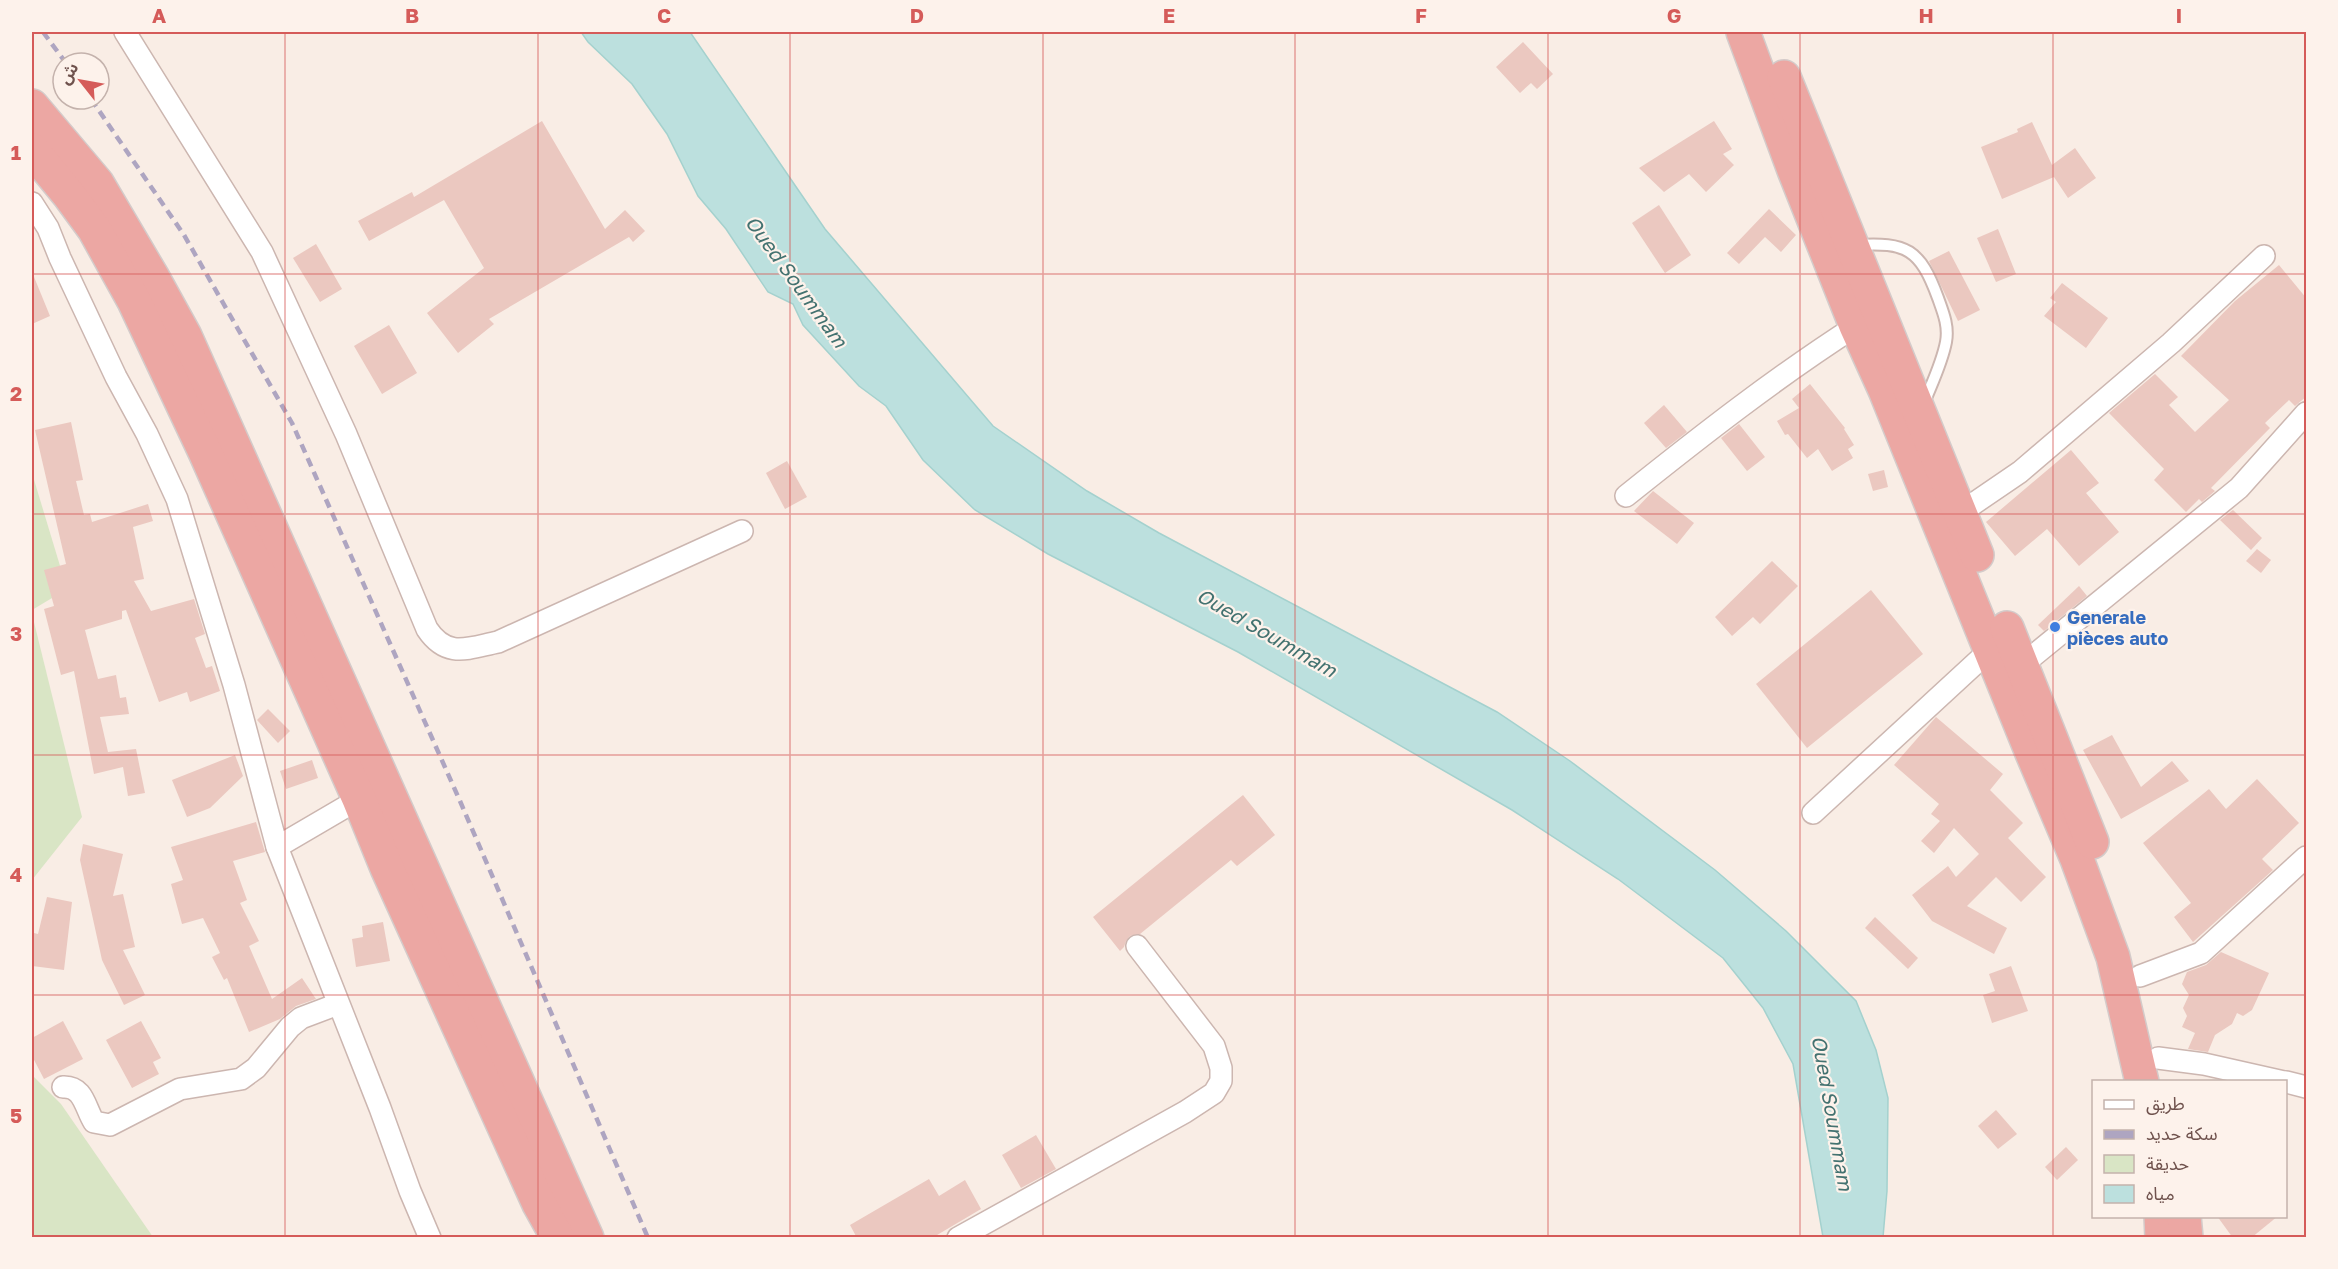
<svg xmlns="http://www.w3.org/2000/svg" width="2338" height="1269" font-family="'Golos Text','Noto Sans Arabic',sans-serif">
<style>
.green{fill:#d9e5c5}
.water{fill:#bce0de;stroke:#a4d1ce;stroke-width:1.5}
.building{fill:#ebc8c0}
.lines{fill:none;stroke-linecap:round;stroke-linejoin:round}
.lane-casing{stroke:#ccb6b0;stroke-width:14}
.street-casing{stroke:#ccb6b0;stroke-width:24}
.highway-casing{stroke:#d4cbca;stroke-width:36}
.lane{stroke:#fff;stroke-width:10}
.street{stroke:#fff;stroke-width:21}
.highway{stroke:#eca7a3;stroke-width:33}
.rail{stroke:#aea5c1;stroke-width:4.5;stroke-dasharray:9 6;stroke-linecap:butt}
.grid{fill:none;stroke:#d55b59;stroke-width:1.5;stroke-opacity:0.55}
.shop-dot{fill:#3f7fe0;stroke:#fdf2eb;stroke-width:2}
.labels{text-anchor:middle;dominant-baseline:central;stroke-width:4.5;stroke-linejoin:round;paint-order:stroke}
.shop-label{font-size:18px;font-weight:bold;fill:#366cbe;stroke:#fdf2eb;text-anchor:start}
.water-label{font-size:20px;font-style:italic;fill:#437270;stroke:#fdf2eb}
.neatline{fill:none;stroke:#d55b59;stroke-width:2}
.grid-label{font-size:20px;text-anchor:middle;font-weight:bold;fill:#d55b59}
</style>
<rect width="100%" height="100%" fill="#f9ede5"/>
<!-- green -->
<g class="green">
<path d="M 32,473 L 67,589 L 32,610 Z"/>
<path d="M 32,614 L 82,817 L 32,880 Z"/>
<path d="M 32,1075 L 61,1104 L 153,1237 L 32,1237 Z"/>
</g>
<!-- water -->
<path class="water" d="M 581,32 L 690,32 L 825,229 L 993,426 L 1087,491 L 1159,533 L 1497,712 L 1570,761 L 1715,870 L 1786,931 L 1856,1001 L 1876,1050 L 1888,1098 L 1887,1191 L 1883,1237 L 1823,1237 L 1793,1064 L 1763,1008 L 1723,958 L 1618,879 L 1512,810 L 1238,652 L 1048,554 L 975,510 L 923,460 L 886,406 L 859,386 L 803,325 L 793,304 L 768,292 L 726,229 L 698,196 L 667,134 L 632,84 L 588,42 Z"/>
<!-- building -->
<g class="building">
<path d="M 1523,42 L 1553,74 L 1537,89 L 1531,83 L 1520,93 L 1496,67 Z"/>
<path d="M 542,121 L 605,229 L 625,210 L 645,231 L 633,242 L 629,237 L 489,319 L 494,324 L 458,353 L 427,313 L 484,268 L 444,200 L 369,241 L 358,221 L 412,192 L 414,197 Z"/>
<path d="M 1714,121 L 1732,149 L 1723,154 L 1734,165 L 1706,192 L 1689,174 L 1664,192 L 1639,168 Z"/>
<path d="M 2032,122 L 2052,165 L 2075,148 L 2096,178 L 2068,198 L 2054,177 L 2002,199 L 1981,147 L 2018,132 L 2017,129 Z"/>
<path d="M 1659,205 L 1691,255 L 1665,273 L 1632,223 Z"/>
<path d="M 1769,209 L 1796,235 L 1781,252 L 1765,237 L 1739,264 L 1727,253 Z"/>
<path d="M 1998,229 L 2016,274 L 1996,282 L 1977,238 Z"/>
<path d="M 316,244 L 342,289 L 320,302 L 293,258 Z"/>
<path d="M 1949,251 L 1980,310 L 1958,321 L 1929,261 Z"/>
<path d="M 2279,265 L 2307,299 L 2307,396 L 2295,406 L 2289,400 L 2265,423 L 2270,428 L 2211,488 L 2215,491 L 2202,502 L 2199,499 L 2186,512 L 2154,480 L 2164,469 L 2109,413 L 2155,374 L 2178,397 L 2169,405 L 2195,432 L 2229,400 L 2181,356 L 2235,301 Z"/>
<path d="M 32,272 L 50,316 L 32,324 Z"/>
<path d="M 2062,283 L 2108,318 L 2086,348 L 2044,316 L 2056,302 L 2050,298 Z"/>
<path d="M 389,325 L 417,373 L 382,394 L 354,346 Z"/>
<path d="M 1810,384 L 1845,428 L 1844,429 L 1854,445 L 1848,449 L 1853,458 L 1832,471 L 1818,449 L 1807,458 L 1788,434 L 1785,435 L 1777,421 L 1799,408 L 1792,399 Z"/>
<path d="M 1664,405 L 1687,432 L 1666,448 L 1644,423 Z"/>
<path d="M 71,422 L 83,480 L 76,481 L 84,515 L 90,514 L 92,522 L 148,504 L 153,521 L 133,527 L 144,579 L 134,581 L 151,611 L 194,599 L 205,634 L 195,638 L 206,668 L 212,666 L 220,691 L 190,702 L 187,692 L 159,702 L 126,610 L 122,611 L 122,619 L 85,630 L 98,679 L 116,675 L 120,698 L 126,697 L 129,714 L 100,717 L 108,752 L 136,749 L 145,793 L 128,796 L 123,767 L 94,774 L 74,671 L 61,675 L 44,609 L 54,606 L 44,570 L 66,564 L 35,430 Z"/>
<path d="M 1739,424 L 1765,457 L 1747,471 L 1721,438 Z"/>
<path d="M 2071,450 L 2099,483 L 2086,493 L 2119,532 L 2079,566 L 2047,529 L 2015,556 L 1986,522 Z"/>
<path d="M 787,461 L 807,497 L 785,509 L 766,473 Z"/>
<path d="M 1884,470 L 1888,487 L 1873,491 L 1868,474 Z"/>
<path d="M 1653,491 L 1694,523 L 1677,544 L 1634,511 Z"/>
<path d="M 2233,510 L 2262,538 L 2251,550 L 2220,520 Z"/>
<path d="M 2257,549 L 2271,560 L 2261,573 L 2246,561 Z"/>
<path d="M 1772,561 L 1798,586 L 1760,624 L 1753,617 L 1732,636 L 1715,617 Z"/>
<path d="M 2079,586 L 2087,596 L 2044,631 L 2038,625 Z"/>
<path d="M 1871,590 L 1923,654 L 1807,748 L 1756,684 Z"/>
<path d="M 268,709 L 290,731 L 278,743 L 257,720 Z"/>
<path d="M 1936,717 L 2003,774 L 1990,790 L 2023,823 L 2008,838 L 2046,877 L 2021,902 L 1996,877 L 1967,906 L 2007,928 L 1994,954 L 1932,921 L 1912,895 L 1948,866 L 1956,877 L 1979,854 L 1954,828 L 1934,853 L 1921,841 L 1940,821 L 1931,814 L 1939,804 L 1894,765 Z"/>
<path d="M 2112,735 L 2141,787 L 2172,761 L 2189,781 L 2121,819 L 2083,750 Z"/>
<path d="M 235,755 L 243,776 L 210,808 L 187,817 L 172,780 Z"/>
<path d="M 312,760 L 318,778 L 286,789 L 280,771 Z"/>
<path d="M 2257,779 L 2299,823 L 2262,859 L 2273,870 L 2193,942 L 2174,917 L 2191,903 L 2143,843 L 2209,789 L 2226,809 Z"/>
<path d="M 1243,795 L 1275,835 L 1237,866 L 1231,860 L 1140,934 L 1130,936 L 1126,941 L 1124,947 L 1120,951 L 1093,917 Z"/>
<path d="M 256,822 L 265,852 L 233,861 L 247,900 L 240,903 L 259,941 L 249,946 L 272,999 L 302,978 L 316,999 L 296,1006 L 280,1019 L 249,1032 L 227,978 L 224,980 L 212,957 L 220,953 L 203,918 L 182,924 L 171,884 L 183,880 L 171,847 Z"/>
<path d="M 83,844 L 123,854 L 113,896 L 123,894 L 135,947 L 123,950 L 145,995 L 124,1005 L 102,960 L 80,860 Z"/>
<path d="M 47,897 L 72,902 L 64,970 L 32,966 L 34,933 L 38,934 Z"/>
<path d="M 1875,917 L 1918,958 L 1908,969 L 1865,928 Z"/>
<path d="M 383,922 L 390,961 L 356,967 L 352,939 L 363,937 L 362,926 Z"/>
<path d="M 2221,952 L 2269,973 L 2252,1010 L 2243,1016 L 2237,1013 L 2232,1024 L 2215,1035 L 2208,1052 L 2188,1049 L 2195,1033 L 2182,1027 L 2187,1016 L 2183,1008 L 2189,995 L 2182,984 L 2187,972 L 2206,965 Z"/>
<path d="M 2011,966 L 2028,1011 L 1992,1023 L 1983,995 L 1995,991 L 1989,974 Z"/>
<path d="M 63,1021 L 83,1059 L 44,1079 L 32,1056 L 32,1038 Z"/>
<path d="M 141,1021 L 161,1058 L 153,1062 L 159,1074 L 132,1088 L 106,1040 Z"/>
<path d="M 1996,1110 L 2017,1134 L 1998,1149 L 1978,1126 Z"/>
<path d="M 1036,1135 L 1056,1169 L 1021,1188 L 1002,1155 Z"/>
<path d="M 2066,1147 L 2078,1160 L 2057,1180 L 2045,1167 Z"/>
<path d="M 929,1179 L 939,1196 L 965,1180 L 981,1209 L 932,1238 L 857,1238 L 850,1225 Z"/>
<path d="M 2217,1216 L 2278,1216 L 2251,1238 L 2233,1238 Z"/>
</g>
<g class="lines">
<!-- lane casing -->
<g class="lane-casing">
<path id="lane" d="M 1856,245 C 1907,242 1920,249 1938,298 C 1943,312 1949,326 1946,342 C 1942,363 1932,383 1924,403"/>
</g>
<!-- street casing -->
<g class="street-casing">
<g id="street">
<path d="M 125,32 L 262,252 L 346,434 L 427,629 C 447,659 468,648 498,642 L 742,531"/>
<path d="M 32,203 L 48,228 L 60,258 L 116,377 L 147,434 L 177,499 L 234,685 L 277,847 L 380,1108 L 410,1191 L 430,1238"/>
<path d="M 1626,496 C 1701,436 1775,378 1856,326"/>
<path d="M 1960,513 L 2020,472 L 2171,343 L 2264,256"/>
<path d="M 2022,665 L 2239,488 L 2306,413"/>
<path d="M 1813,813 L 1991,649"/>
<path d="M 277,847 L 359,799"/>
<path d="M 2140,976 L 2201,953 L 2306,857"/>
<path d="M 2158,1058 L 2204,1064 L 2284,1082"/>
<path d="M 2286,1082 L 2306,1087"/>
<path d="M 63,1087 C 84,1086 85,1108 94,1122 L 110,1125 L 180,1089 L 241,1079 L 256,1068 L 290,1027 L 301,1018 L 338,1004"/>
<path d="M 958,1238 L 1185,1112 L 1214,1093 L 1221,1081 L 1221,1068 L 1214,1046 L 1137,946"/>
</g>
</g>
<!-- highway casing -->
<g class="highway-casing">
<g id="highway">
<path d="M 1743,32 L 1794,170 L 1856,326 L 1885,390 L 2032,753 L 2077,859 L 2113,957 L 2142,1082"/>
<path d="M 1784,77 L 1977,555"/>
<path d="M 32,106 L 97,183 L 153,278 L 185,336 L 587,1238"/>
<path d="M 32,150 L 69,195 L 94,229 L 134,301 L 205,452 L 359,799 L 387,868 L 539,1204 L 558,1238"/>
<path d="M 2007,628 L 2092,842"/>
<path d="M 2161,1216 L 2162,1238"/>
<path d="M 2184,1216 L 2186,1238"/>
</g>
</g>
<!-- lane -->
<use href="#lane" class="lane"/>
<!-- street -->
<use href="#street" class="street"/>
<!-- highway -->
<use href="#highway" class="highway"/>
<!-- rail -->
<g class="rail">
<path d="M 43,32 L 66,63"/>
<path d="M 91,99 L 184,235 L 292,423 L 460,801 L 648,1238"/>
</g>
</g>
<!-- grid -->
<path class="grid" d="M 285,32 L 285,1238M 538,32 L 538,1238M 790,32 L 790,1238M 1043,32 L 1043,1238M 1295,32 L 1295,1238M 1548,32 L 1548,1238M 1800,32 L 1800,1238M 2053,32 L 2053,1238M 32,274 L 2306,274M 32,514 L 2306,514M 32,755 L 2306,755M 32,995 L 2306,995"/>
<!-- markers -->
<circle class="shop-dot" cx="2055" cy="627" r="6"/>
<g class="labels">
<!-- shop labels -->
<g class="shop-label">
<text x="2067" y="617">Generale<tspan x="2067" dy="21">pièces auto</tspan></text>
</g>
<!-- water labels -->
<g class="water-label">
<text transform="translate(797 281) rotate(54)">Oued Soummam</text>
<text transform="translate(1267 632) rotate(30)">Oued Soummam</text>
<text transform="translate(1833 1113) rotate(80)">Oued Soummam</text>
</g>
</g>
<!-- border -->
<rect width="2338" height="1269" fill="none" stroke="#fdf2eb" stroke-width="66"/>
<!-- legend -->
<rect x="2092" y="1080" width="195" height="138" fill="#fdf2eb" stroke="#c4b2ac" stroke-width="1.5"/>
<rect x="2104" y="1100" width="30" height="9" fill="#ffffff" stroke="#c4b2ac" stroke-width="1.5"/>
<text x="2146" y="1110" font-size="18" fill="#6f524d">طريق</text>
<rect x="2104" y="1130" width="30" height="9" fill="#aea5c1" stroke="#c4b2ac" stroke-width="1.5"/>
<text x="2146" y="1140" font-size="18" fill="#6f524d">سكة حديد</text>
<rect x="2104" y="1155" width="30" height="18" fill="#d9e5c5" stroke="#c4b2ac" stroke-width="1.5"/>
<text x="2146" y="1170" font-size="18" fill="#6f524d">حديقة</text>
<rect x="2104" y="1185" width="30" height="18" fill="#bce0de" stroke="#c4b2ac" stroke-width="1.5"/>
<text x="2146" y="1200" font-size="18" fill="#6f524d">مياه</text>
<!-- north arrow -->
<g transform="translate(81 81) rotate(301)"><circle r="28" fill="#fdf2eb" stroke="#c4b2ac" stroke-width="1.5"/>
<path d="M0-4.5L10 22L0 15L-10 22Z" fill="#d55b59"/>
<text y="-9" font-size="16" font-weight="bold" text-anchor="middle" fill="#6f524d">ش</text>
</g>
<rect x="33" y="33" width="2272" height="1203" class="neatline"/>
<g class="grid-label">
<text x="159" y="23">A</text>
<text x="412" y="23">B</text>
<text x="664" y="23">C</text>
<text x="917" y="23">D</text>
<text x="1169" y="23">E</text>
<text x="1421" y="23">F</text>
<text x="1674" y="23">G</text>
<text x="1926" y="23">H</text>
<text x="2179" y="23">I</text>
<text x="16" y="160">1</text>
<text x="16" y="401">2</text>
<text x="16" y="641">3</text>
<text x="16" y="882">4</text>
<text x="16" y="1123">5</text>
</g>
</svg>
